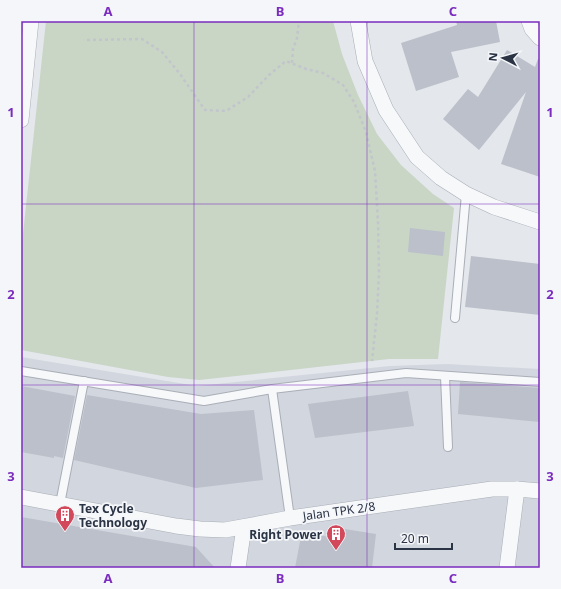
<svg xmlns="http://www.w3.org/2000/svg" width="561" height="589" font-family="'Noto Sans',sans-serif">
<style>
.built{fill:#d2d6de}
.green{fill:#c9d6c5}
.building{fill:#bbc0ca}
.lines{fill:none;stroke-linecap:round;stroke-linejoin:round}
.lane-casing{stroke:#a9aeb7;stroke-width:10}
.street-casing{stroke:#a9aeb7;stroke-width:16}
.path{stroke:#c2c5cb;stroke-width:2.5;stroke-dasharray:3 3;stroke-linecap:butt}
.lane{stroke:#f7f8fa;stroke-width:8}
.street{stroke:#f7f8fa;stroke-width:15}
.grid{fill:none;stroke:#7b2cbf;stroke-width:1;stroke-opacity:0.55}
.labels{text-anchor:middle;dominant-baseline:central;stroke-width:3.5;stroke-linejoin:round;paint-order:stroke}
.poi-label{font-size:12px;font-weight:bold;fill:#2b3445;stroke:#f4f6f9;text-anchor:start}
.street-label{font-size:12px;fill:#2b3445;stroke:#f4f6f9}
.neatline{fill:none;stroke:#7b2cbf;stroke-width:1.5}
.grid-label{font-size:13px;text-anchor:middle;font-weight:bold;fill:#7b2cbf}
</style>
<rect width="100%" height="100%" fill="#e4e7ec"/>
<!-- built -->
<path class="built" d="M 21,357 L 197,386 L 390,366 L 447,364 L 540,369 L 540,568 L 21,568 Z"/>
<!-- green -->
<path class="green" d="M 46,21 L 333,21 L 342,54 L 358,95 L 377,134 L 401,165 L 433,194 L 454,208 L 438,359 L 389,359 L 255,374 L 199,380 L 168,377 L 21,350 L 21,252 Z"/>
<!-- building -->
<g class="building">
<path d="M 456,21 L 496,21 L 500,42 L 451,52 L 459,77 L 416,91 L 401,43 L 457,25 Z"/>
<path d="M 507,50 L 535,67 L 538,59 L 540,59 L 540,177 L 501,164 L 526,92 L 479,150 L 443,119 L 468,89 L 478,97 Z"/>
<path d="M 410,228 L 445,232 L 443,256 L 408,252 Z"/>
<path d="M 471,256 L 540,264 L 540,315 L 465,307 Z"/>
<path d="M 460,382 L 540,388 L 540,422 L 458,414 Z"/>
<path d="M 21,386 L 75,396 L 63,458 L 54,456 L 54,458 L 21,452 Z"/>
<path d="M 408,391 L 414,426 L 315,438 L 308,404 Z"/>
<path d="M 87,395 L 201,414 L 254,410 L 263,480 L 196,488 L 74,460 Z"/>
<path d="M 21,517 L 196,547 L 215,568 L 21,568 Z"/>
<path d="M 332,527 L 376,534 L 372,568 L 295,568 L 302,531 L 329,537 Z"/>
</g>
<g class="lines">
<!-- lane casing -->
<g class="lane-casing">
<g id="lane">
<path d="M 455,318 L 466,194"/>
<path d="M 21,371 L 204,401 L 272,389 L 406,373 L 540,382"/>
<path d="M 445,376 L 448,447"/>
<path d="M 272,389 L 290,518"/>
<path d="M 60,504 L 84,381"/>
</g>
</g>
<!-- street casing -->
<g class="street-casing">
<g id="street">
<path d="M 358,21 L 365,61 L 386,110 L 417,157 L 441,178 L 466,194 L 494,207 L 540,222"/>
<path d="M 529,21 L 532,29 L 540,38"/>
<path d="M 21,120 L 31,21"/>
<path d="M 21,497 L 176,526 L 200,529 L 225,530 L 290,518 L 492,489 L 517,489 L 540,491"/>
<path d="M 238,568 L 244,527"/>
<path d="M 507,568 L 517,489"/>
</g>
</g>
<!-- path -->
<g class="path">
<path d="M 87,40 L 142,39 L 162,52 L 180,74 L 205,110 L 226,111 L 248,97 L 269,75 L 286,61 L 306,69 L 323,73 L 343,85 L 354,102 L 366,132 L 375,171 L 378,222 L 379,272 L 377,314 L 372,361"/>
<path d="M 292,63 L 293,49 L 297,38 L 299,21"/>
</g>
<!-- lane -->
<use href="#lane" class="lane"/>
<!-- street -->
<use href="#street" class="street"/>
</g>
<!-- grid -->
<path class="grid" d="M 194,21 L 194,568M 367,21 L 367,568M 21,204 L 540,204M 21,385 L 540,385"/>
<!-- icons -->
<defs>
<g id="building-pin" transform="scale(1)"><path d="M0 17L-7.5 6A9.5 9.5 0 1 1 7.5 6Z" fill="#d1495b" stroke="#f4f6f9"/><path d="M-4-6H4V6H1V3H-1V6H-4ZM-2.5-4.3h1.7v1.8h-1.7ZM.8-4.3h1.7v1.8H.8ZM-2.5-1h1.7V.8h-1.7ZM.8-1h1.7V.8H.8Z" fill="#fff"/></g>
</defs>
<g fill-rule="evenodd">
<use href="#building-pin" x="65" y="515"/>
<use href="#building-pin" x="336" y="534"/>
</g>
<g class="labels">
<!-- poi labels -->
<g class="poi-label">
<text x="79" y="508">Tex Cycle<tspan x="79" dy="14">Technology</tspan></text>
<text x="322" y="534" text-anchor="end">Right Power</text>
</g>
<!-- street labels -->
<g class="street-label">
<text transform="translate(339 511) rotate(-8)">Jalan TPK 2/8</text>
</g>
</g>
<!-- border -->
<rect width="561" height="589" fill="none" stroke="#f4f6f9" stroke-width="44"/>
<!-- north arrow -->
<g transform="translate(503 58) rotate(276)" stroke="#f4f6f9" stroke-width="3" paint-order="stroke">
<path d="M0-3L7 15L0 10L-7 15Z" fill="#2b3445"/>
<text y="-6" font-size="11" font-weight="bold" text-anchor="middle" fill="#2b3445">N</text>
</g>
<!-- scale -->
<path d="M395 543v6h57v-6" fill="none" stroke="#2b3445" stroke-width="2"/>
<text x="401" y="543" font-size="12" fill="#2b3445" stroke="#f4f6f9" stroke-width="3" paint-order="stroke">20 m</text>
<rect x="22" y="22" width="517" height="545" class="neatline"/>
<g class="grid-label">
<text x="108" y="16">A</text>
<text x="280" y="16">B</text>
<text x="453" y="16">C</text>
<text x="11" y="117">1</text>
<text x="550" y="117">1</text>
<text x="11" y="299">2</text>
<text x="550" y="299">2</text>
<text x="11" y="481">3</text>
<text x="550" y="481">3</text>
<text x="108" y="583">A</text>
<text x="280" y="583">B</text>
<text x="453" y="583">C</text>
</g>
</svg>
